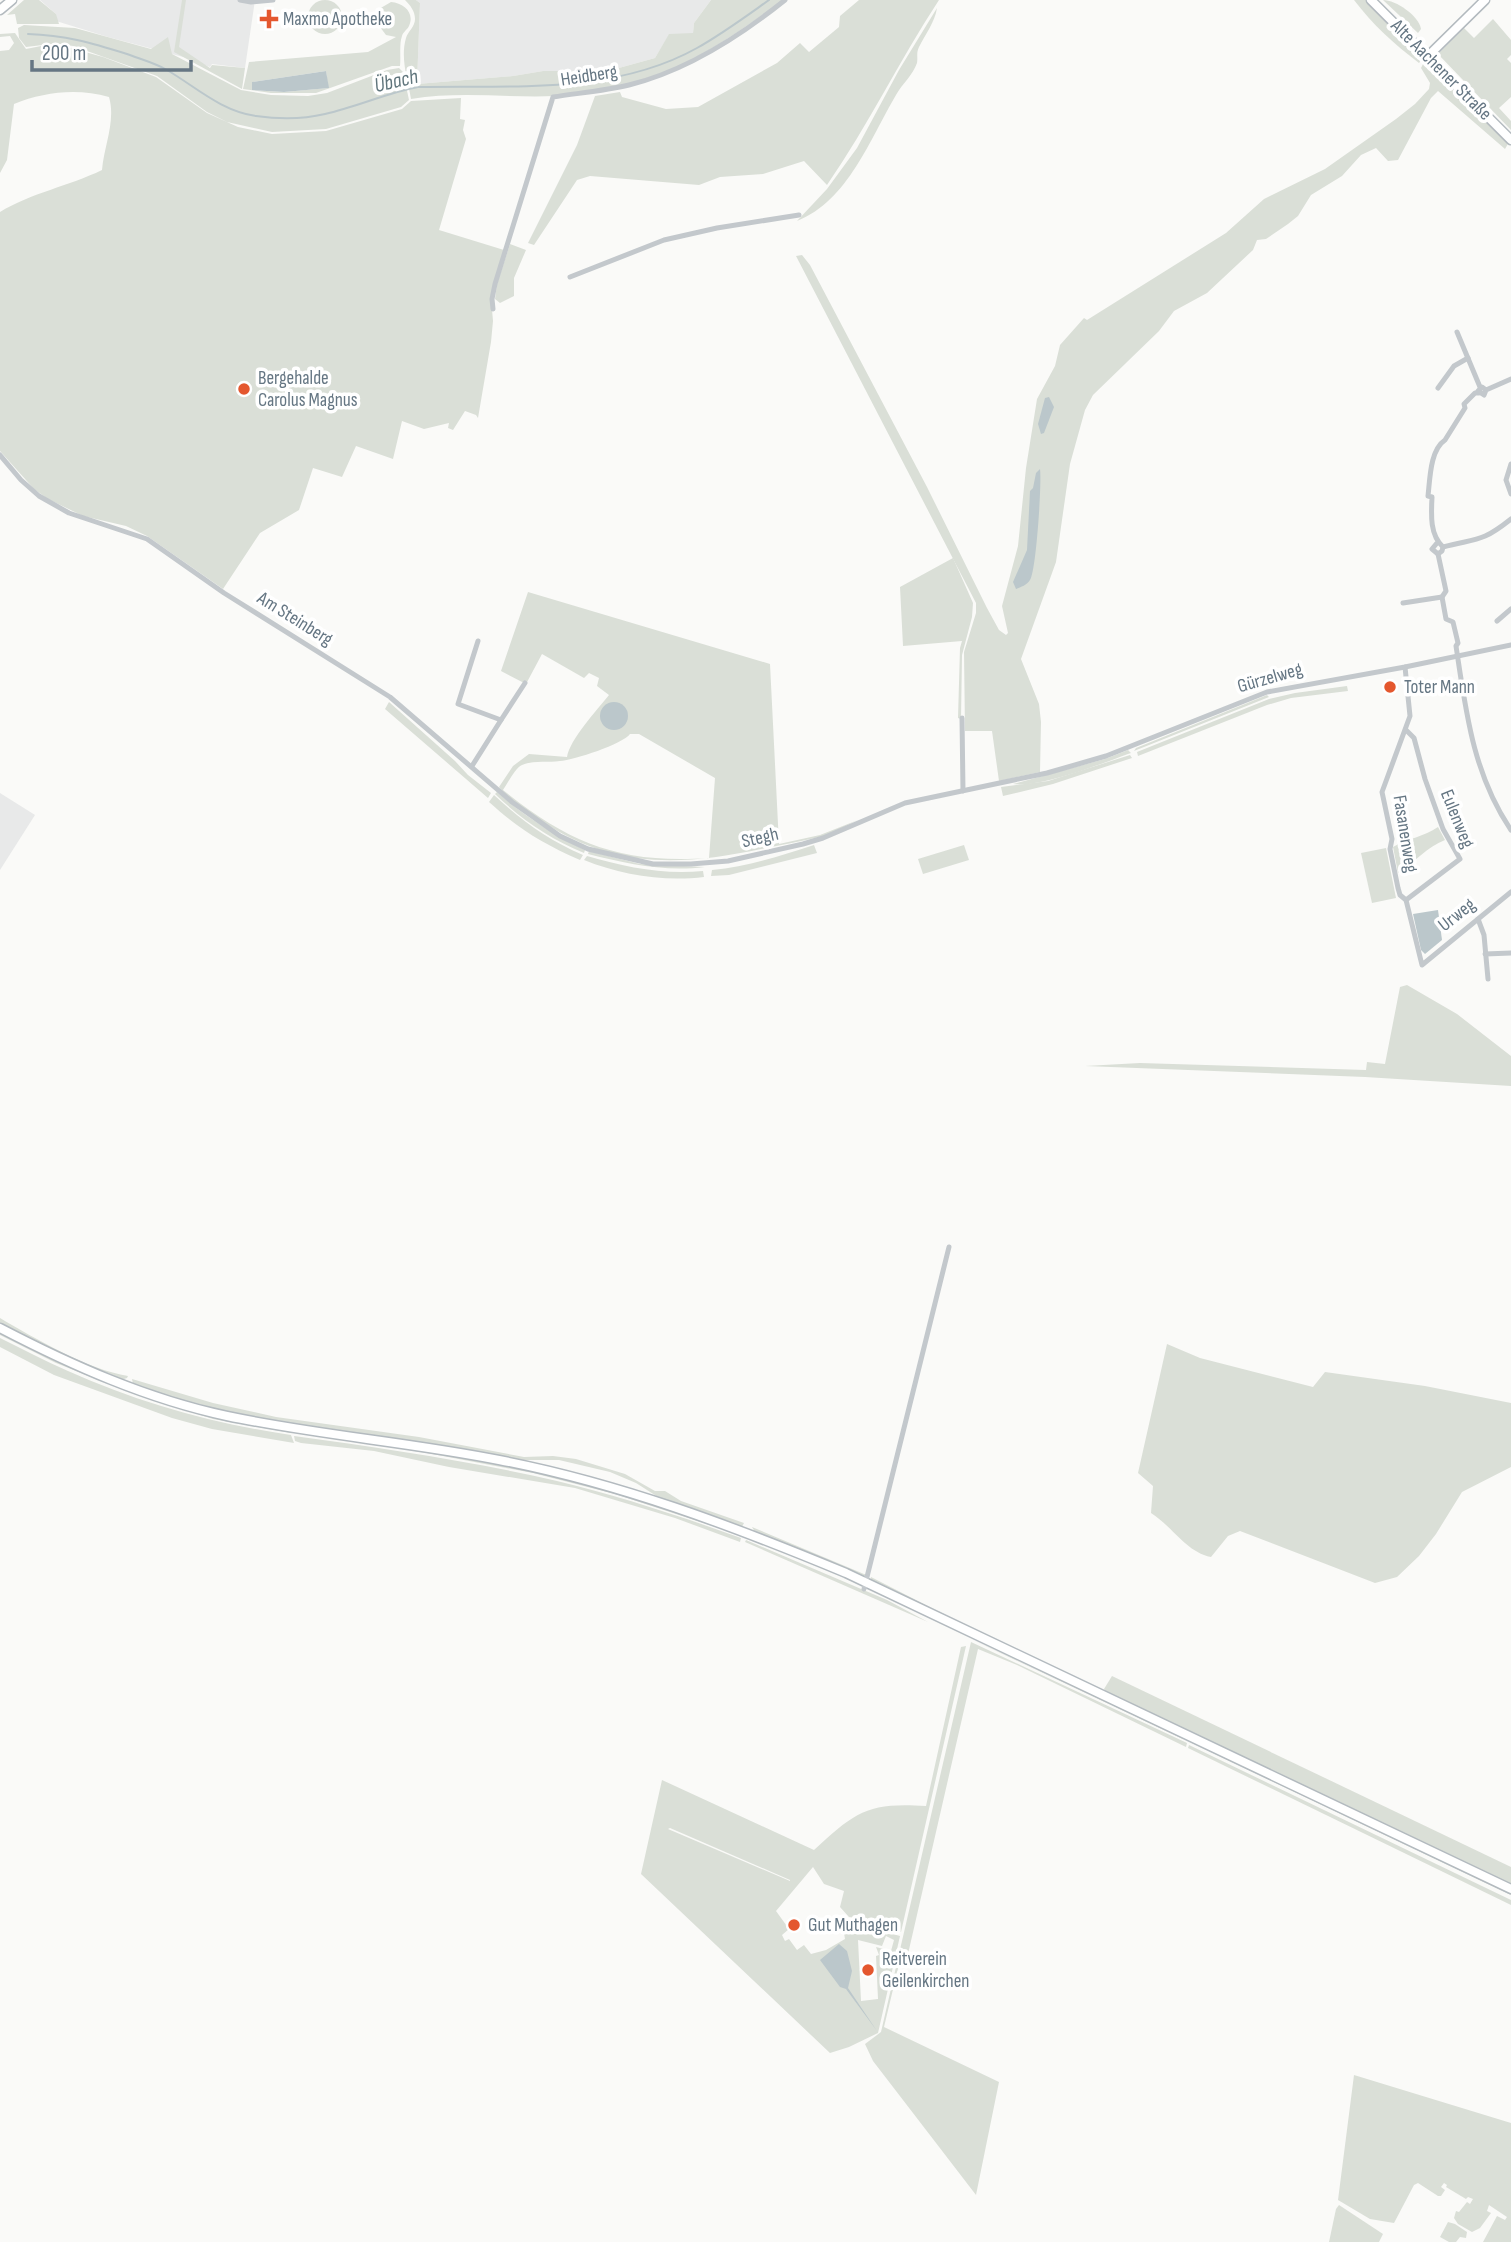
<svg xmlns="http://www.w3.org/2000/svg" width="1511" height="2242" font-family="'Sofia Sans Condensed',sans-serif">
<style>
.built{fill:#e8e9e9}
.green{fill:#dadfd7;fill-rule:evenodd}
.water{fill:#bbc7cb}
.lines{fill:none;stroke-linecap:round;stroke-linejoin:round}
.stream{stroke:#bbc7cb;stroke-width:2}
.secondary-casing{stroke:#b3babf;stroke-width:11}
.street{stroke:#c3c8cc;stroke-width:5}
.secondary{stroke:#fff;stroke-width:8}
.poi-dot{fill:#e4572e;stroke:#fff;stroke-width:2.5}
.labels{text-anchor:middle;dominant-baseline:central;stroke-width:7;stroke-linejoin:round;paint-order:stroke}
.poi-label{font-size:19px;fill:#657683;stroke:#fff;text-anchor:start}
.street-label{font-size:19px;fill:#657683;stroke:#fff}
.water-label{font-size:21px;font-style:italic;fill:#60757c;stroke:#fff}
</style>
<rect width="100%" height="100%" fill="#fafaf8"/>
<!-- built -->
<g class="built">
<path d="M 40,0 L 255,0 L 245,68 L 212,64 L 210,67 L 187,58 L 108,37 L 56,21 L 56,14 Z"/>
<path d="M 416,0 L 711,0 L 694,23 L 693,34 L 669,35 L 655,58 L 608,71 L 543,71 L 513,76 L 417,84 L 420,3 Z"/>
<path d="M 0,793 L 35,815 L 0,870 Z"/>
</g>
<!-- green -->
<g class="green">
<path d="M 24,0 L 39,0 L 56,14 L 59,24 L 17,24 L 15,14 L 7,15 Z"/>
<path d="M 182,0 L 186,0 L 179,47 L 210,68 L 212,65 L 245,68 L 242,89 L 174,52 Z"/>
<path d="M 405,0 L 416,0 L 420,3 L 417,84 L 513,76 L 543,71 L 608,71 L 655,58 L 669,34 L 693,33 L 694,23 L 711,0 L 783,0 C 753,22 722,44 689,61 C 653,80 595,93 555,96 C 507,98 459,91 411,99 C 408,80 400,58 406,38 C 408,31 415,27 415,19 C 415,11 410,5 405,0 Z"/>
<path d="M 859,0 L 939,0 C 899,61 868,126 827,185 L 804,161 L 763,174 L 720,177 L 699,185 L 590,176 L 577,180 L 534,245 L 528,243 L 577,145 L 595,96 L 620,92 L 622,97 L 666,109 L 698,107 L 777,63 L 800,43 L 809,52 L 839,27 L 840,16 Z"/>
<path d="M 1354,0 L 1366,0 L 1423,58 L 1419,63 C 1394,44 1373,25 1354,0 Z"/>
<path d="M 1383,0 C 1396,0 1419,16 1421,29 L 1418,33 Z"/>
<circle cx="325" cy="17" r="17"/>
<path d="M 391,2 C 404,3 415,13 409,26 C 407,30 403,32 402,36 C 399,44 401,57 400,66 L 392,66 L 316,93 L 271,93 L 243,89 L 249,62 L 368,52 L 396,37 L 386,35 L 377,23 L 379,9 ZM 326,71 L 328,88 L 284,92 L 252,90 L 253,82 Z"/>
<path d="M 937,8 C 935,22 925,35 919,47 C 916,53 918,57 917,63 C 913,75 902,84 896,95 C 870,139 848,201 797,221 L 827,189 L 857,148 L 899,70 Z"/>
<path d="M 1493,19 L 1511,40 L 1511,55 L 1507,59 L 1511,63 L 1511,97 L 1499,108 L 1511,121 L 1511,130 L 1438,54 L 1464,28 L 1474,38 Z"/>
<path d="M 24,25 L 75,28 L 151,49 L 168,37 L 172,54 L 241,90 L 271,95 L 308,96 L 327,93 L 387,70 L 399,68 L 403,72 L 409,100 L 401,107 L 326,129 L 272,132 L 227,122 L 207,112 L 157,76 L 73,46 L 53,43 L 103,57 L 156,77 L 207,113 L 238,127 L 272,134 L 326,131 L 402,109 L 411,101 L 461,98 L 460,119 L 465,120 L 463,130 L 466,139 L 439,230 L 504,250 L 491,298 L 493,321 L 491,342 L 478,418 L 476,415 L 465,411 L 453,430 L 448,428 L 449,423 L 424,429 L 402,421 L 393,459 L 356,446 L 342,477 L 313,468 L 299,510 L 260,533 L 223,589 L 147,536 L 126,526 L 83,516 L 48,499 L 34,489 L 0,451 L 0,212 C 31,193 69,186 102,170 C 104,146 116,121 109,97 C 77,88 44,92 14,104 L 7,160 L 0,173 L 0,51 L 9,50 L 14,43 L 10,36 L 0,37 L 0,34 L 15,33 L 26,49 L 51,44 L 26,47 L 19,38 L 18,28 Z"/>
<path d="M 1424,62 L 1446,86 L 1464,97 L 1509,142 L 1505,149 L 1438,91 L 1431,98 L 1398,160 L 1388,161 L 1376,148 L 1361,155 L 1342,176 L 1311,195 L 1298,216 L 1288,224 L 1266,239 L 1257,240 L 1253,250 L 1207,293 L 1174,311 L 1159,331 L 1093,395 L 1085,410 L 1070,464 L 1056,562 L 1021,659 L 1039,704 L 1041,722 L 1040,772 L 999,781 L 992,731 L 965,731 L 964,652 L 976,613 L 976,603 L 796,256 L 802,255 L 810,265 L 927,487 L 987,608 L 999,630 L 1006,635 L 1008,633 L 1002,606 L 1018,546 L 1026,468 L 1037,399 L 1055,366 L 1060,345 L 1084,318 L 1087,320 L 1226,233 L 1264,199 L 1325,169 L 1396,119 L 1415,104 L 1429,89 L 1430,83 L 1421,68 Z"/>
<path d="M 510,244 L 526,250 L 514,278 L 514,296 L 500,303 L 495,299 L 497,284 Z"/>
<path d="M 953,558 L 973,603 L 972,617 L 962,655 L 961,719 L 958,718 L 960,648 L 962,641 L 903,646 L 900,587 Z"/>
<path d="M 528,592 L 770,664 L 779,844 L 820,835 L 858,820 C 845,826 832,834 819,837 C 800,842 780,845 761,849 C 680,866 612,869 540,820 C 526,811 508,800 499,787 L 513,766 L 529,754 L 567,757 C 570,739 597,710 609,695 L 597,686 L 599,678 L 589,673 L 584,678 L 542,654 L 526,684 L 501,671 ZM 630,734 L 639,734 L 715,778 L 709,858 C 621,864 570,844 503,790 C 508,783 515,768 522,765 C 533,760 548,763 560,761 C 574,760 623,744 630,734 Z"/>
<path d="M 1347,686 L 1348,691 L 1291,698 L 1267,705 L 1138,756 L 1137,752 L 1269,699 L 1295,693 Z"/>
<path d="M 1267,695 L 1269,697 L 1134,751 L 1136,748 Z"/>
<path d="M 389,702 L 455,761 L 468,775 L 491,793 L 488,798 L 385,709 Z"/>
<path d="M 1128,750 L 1131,753 C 1103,763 1041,788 1013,784 L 1105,759 Z"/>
<path d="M 1130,755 L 1132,758 L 1053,784 L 1003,796 L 1001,787 L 1048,781 Z"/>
<path d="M 497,792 C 525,816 552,834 585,850 L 584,853 C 549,838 522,820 495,794 Z"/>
<path d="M 494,795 C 522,821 548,840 583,855 L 580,860 C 542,843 520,830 489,802 Z"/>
<path d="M 1438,827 L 1445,840 C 1427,847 1415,862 1398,873 L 1393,847 C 1408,838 1424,837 1438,827 Z"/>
<path d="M 814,845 L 817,853 L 729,875 L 711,876 L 712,870 C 747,867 780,856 814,845 Z"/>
<path d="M 964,845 L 969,860 L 923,874 L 918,859 Z"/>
<path d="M 1386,848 L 1396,898 L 1372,903 L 1361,853 Z"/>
<path d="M 589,851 L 640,864 L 705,867 C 664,872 628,864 588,854 Z"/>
<path d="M 587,856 C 625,867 663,875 703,871 L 704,877 C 664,882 621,875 584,860 Z"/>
<path d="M 1407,985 L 1457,1014 L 1511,1056 L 1511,1086 L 1365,1077 L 1085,1066 L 1140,1063 L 1366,1070 L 1367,1062 L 1385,1064 L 1400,987 Z"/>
<path d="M 0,1318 C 34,1338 89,1370 128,1376 L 127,1378 L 121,1380 L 43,1347 L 0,1324 Z"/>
<path d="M 0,1331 L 127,1389 L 126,1391 L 56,1363 L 0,1335 Z"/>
<path d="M 0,1338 C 23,1349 45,1361 68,1371 C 139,1403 215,1424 291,1435 L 294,1443 L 212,1429 L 172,1418 L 54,1375 L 0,1347 Z"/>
<path d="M 1167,1344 L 1200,1358 L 1313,1387 L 1325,1372 L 1425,1386 L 1511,1403 L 1511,1467 L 1462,1492 L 1436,1534 L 1419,1556 L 1397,1577 L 1375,1583 L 1240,1531 L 1228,1536 L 1211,1557 C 1186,1552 1173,1527 1151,1513 L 1153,1486 L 1138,1473 Z"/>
<path d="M 132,1379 L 213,1403 L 276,1417 L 419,1437 L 524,1457 L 553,1456 L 576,1459 L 625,1474 L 655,1491 L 665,1491 L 681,1501 L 744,1523 L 742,1527 L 658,1497 L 636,1483 L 610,1472 L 559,1460 L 518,1460 L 418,1442 L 245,1416 L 187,1402 L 133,1384 Z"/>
<path d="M 130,1390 L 291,1430 L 291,1433 L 213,1419 L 129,1392 Z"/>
<path d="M 296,1432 C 384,1444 472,1456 559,1477 C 619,1491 678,1512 737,1531 L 740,1535 L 615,1494 L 533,1473 L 427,1453 Z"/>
<path d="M 294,1436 C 382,1448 470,1461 557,1481 C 619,1496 680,1516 741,1538 L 740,1542 L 675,1518 L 575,1488 L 449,1467 L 374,1451 L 301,1443 L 295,1441 Z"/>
<path d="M 752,1527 L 864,1574 L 866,1574 L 864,1578 L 755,1532 Z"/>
<path d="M 746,1540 L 887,1600 L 928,1622 L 745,1542 Z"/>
<path d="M 871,1577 L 963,1624 L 870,1581 Z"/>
<path d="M 971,1639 L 1184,1737 L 1183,1739 Z"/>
<path d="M 971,1642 L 1187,1743 L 1186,1747 L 1017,1665 L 978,1649 L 908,1954 L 906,1956 L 901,1956 L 884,2027 L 999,2082 L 976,2195 L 873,2061 L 865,2044 L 881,2032 Z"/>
<path d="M 966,1646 L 901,1932 L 849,1917 L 840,1907 L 844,1891 L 824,1884 L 813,1867 L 776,1911 L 789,1929 L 782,1935 L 785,1941 L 789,1939 L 797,1950 L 804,1945 L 811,1954 L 826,1950 L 845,1939 L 844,1933 L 850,1922 L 900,1936 L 878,2033 L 849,2047 L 830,2053 L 641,1874 L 662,1780 L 814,1850 C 855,1812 868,1802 926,1806 L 961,1647 ZM 670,1828 L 790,1880 L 790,1881 L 668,1829 ZM 886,1936 L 894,1940 L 891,1951 L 876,1947 L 879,1955 L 876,1956 L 878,1999 L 861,2001 L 858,1940 L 882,1946 Z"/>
<path d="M 1112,1676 L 1511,1867 L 1511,1886 L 1105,1691 L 1104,1689 Z"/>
<path d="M 1196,1742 L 1511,1894 L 1511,1895 L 1192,1743 Z"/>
<path d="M 1189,1745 L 1511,1900 L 1511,1905 L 1188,1748 Z"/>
<path d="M 1354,2075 L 1511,2123 L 1511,2242 L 1483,2242 L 1497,2216 L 1505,2220 L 1507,2217 L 1489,2205 L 1487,2211 L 1491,2213 L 1480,2228 L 1472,2232 L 1458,2224 L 1454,2218 L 1456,2211 L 1459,2212 L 1467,2202 L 1470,2204 L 1473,2199 L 1468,2197 L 1466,2199 L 1446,2187 L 1447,2185 L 1444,2183 L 1441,2187 L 1445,2190 L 1441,2196 L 1438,2196 L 1418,2183 L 1414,2185 L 1394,2223 L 1370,2219 L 1338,2200 Z"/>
<path d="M 1339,2205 L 1383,2234 L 1379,2242 L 1329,2242 L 1336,2209 Z"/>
<path d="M 1448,2222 L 1455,2224 L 1467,2232 L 1466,2238 L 1460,2237 L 1456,2242 L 1449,2242 L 1440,2237 Z"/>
</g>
<!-- water -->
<g class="water">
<path d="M 326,71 L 329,88 L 284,92 L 252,90 L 252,82 Z"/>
<path d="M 1049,397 L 1054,407 L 1044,433 L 1041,434 L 1038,424 L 1045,398 Z"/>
<path d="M 1040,469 C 1042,483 1036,572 1030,580 C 1027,585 1021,587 1016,589 L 1013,582 L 1027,550 L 1030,491 L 1033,488 L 1036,473 Z"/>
<circle cx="614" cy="716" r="14"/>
<path d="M 1438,910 L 1442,940 L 1425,954 L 1421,950 L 1413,914 Z"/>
<path d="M 839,1944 L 847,1951 L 852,1971 L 848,1988 L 877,2031 L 846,1989 L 840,1987 L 820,1960 Z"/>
</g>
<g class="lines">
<!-- stream -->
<path class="stream" d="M 28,34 C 65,35 92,43 127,54 C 140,59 155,63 167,70 C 196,87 221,111 256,116 C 278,119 304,119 325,114 C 357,107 386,93 418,87 C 511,85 613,95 697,48 C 722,34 745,17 769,0"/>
<!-- secondary casing -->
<g class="secondary-casing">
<g id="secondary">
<path d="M 1371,0 L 1511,140"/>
<path d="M 0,10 L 12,0"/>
<path d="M 1427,57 L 1485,0"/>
<path d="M 0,1328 C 71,1365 147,1399 227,1416 C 317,1435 409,1442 499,1460 C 619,1483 733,1526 846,1573 L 1511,1889"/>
</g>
</g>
<!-- street -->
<g class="street">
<path d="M 240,0 L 251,2 L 273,0"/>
<path d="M 570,277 L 664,240 L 717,228 L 799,215"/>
<path d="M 493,309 L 492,299 L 495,284 L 553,97 C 578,93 604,91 629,85 C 686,71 739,37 785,0"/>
<path d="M 1457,332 L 1480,387"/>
<path d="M 1438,388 L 1454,366 L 1468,358"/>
<path d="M 1486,390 L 1482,387 L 1478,391 L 1484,395 L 1486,390 L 1511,379"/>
<path d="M 0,455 L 21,480 L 39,496 L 69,513 L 147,539 L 224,593 L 390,697 L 512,802 L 560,836 L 588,849 L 653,864 L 691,864 L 728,861 L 803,844 L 823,838 L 905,803 L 1047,773 L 1106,756 L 1267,692 L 1405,667 L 1511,645"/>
<path d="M 1511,464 L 1506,480 L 1511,494"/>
<path d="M 1437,543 L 1432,549 L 1438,554 L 1442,551 L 1443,547 C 1430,535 1431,516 1432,497 L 1428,496 C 1430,479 1430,450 1445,440 L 1465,408 L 1464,404 L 1475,393 L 1479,393"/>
<path d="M 1443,547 C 1477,538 1481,543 1511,519"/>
<path d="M 1438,554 L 1446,591 L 1442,597 L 1446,619 L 1453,622 L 1458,643 L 1456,646 C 1466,712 1473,774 1511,830"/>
<path d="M 1403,603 L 1442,597"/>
<path d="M 1497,621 L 1511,609"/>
<path d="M 1405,667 L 1410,716 L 1382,792 L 1392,839 L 1390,849 L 1398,888 L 1400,895 L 1406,900 L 1422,965 L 1511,892"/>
<path d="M 962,718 L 963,791"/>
<path d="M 501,720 L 525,683"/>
<path d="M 1406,730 L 1414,738 L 1425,779 L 1443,829 L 1460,859 L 1406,900"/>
<path d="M 472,766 L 501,720 L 458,704 L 478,641"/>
<path d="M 1478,919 L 1484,935 L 1488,979"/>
<path d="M 1485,954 L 1511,953"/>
<path d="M 864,1589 L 949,1247"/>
</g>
<!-- secondary -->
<use href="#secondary" class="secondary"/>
</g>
<!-- markers -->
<g class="poi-dot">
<path d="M265.5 8.5h7v7h7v7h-7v7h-7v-7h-7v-7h7z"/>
<circle cx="244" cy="389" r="7"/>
<circle cx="1390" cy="687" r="7"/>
<circle cx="794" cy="1925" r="7"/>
<circle cx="868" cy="1970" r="7"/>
</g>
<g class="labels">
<!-- poi labels -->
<g class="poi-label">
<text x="283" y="19">Maxmo Apotheke</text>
<text x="258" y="378">Bergehalde<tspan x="258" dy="22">Carolus Magnus</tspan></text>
<text x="1404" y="687">Toter Mann</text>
<text x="808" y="1925">Gut Muthagen</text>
<text x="882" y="1959">Reitverein<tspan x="882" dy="22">Geilenkirchen</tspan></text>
</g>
<!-- street labels -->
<g class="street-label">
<text transform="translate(1441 70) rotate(45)">Alte Aachener Straße</text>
<text transform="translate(589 76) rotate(-9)">Heidberg</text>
<text transform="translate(295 619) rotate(32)">Am Steinberg</text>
<text transform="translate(1270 678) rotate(-16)">Gürzelweg</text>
<text transform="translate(1457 819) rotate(68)">Eulenweg</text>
<text transform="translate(1405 834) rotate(81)">Fasanenweg</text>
<text transform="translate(760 838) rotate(-13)">Stegh</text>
<text transform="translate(1457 915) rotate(-38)">Urweg</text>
</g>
<!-- water labels -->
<g class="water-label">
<text transform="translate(396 81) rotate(-13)">Übach</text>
</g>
</g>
<!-- scale -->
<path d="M32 60v10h159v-10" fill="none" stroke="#657683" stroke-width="3.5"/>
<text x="42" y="60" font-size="21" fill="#657683" stroke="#ffffff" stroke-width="5" paint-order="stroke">200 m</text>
</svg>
